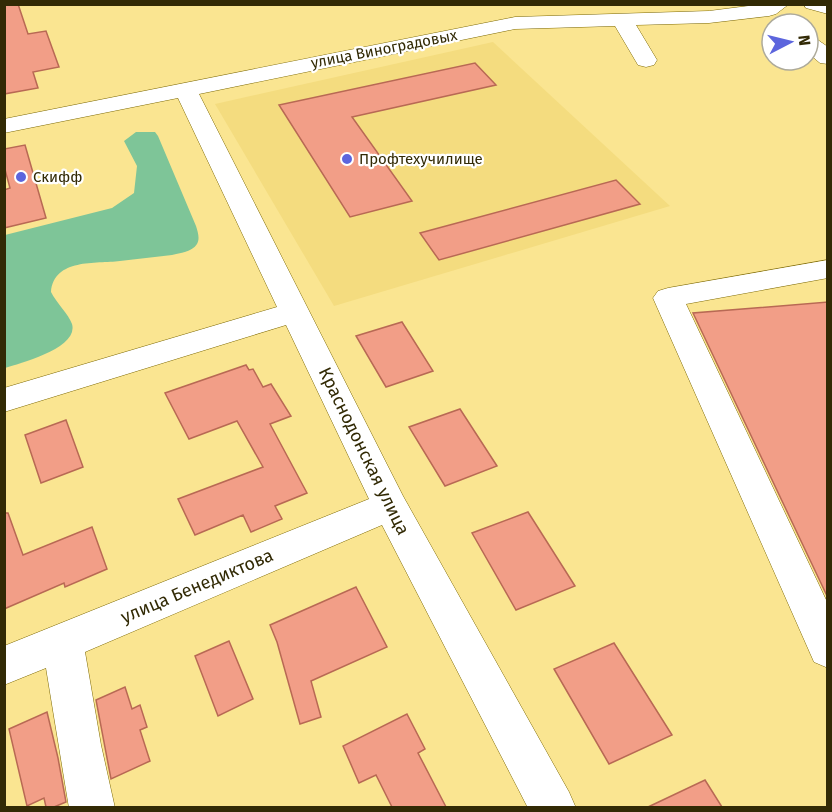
<svg xmlns="http://www.w3.org/2000/svg" width="832" height="812" font-family="'Fira Sans',sans-serif">
<style>
.built{fill:#f4dc7f}
.green{fill:#7ec598}
.building{fill:#f29e87;stroke:#b86954;stroke-width:1.5}
.lines{fill:none;stroke-linecap:round;stroke-linejoin:round}
.minor-casing{stroke:#7e6a06;stroke-width:1}
.minor{fill:#fff;fill-rule:evenodd}
.poi-dot{fill:#5c65dd;stroke:#fff;stroke-width:2}
.labels{text-anchor:middle;dominant-baseline:central;stroke-width:4.5;stroke-linejoin:round;paint-order:stroke}
.far-street-label{font-size:15px;fill:#322a05;stroke:#fff}
.far-poi-label{font-size:15px;fill:#322a05;stroke:#fff;text-anchor:start}
.street-label{font-size:18px;fill:#322a05;stroke:#fff}
</style>
<rect width="100%" height="100%" fill="#fae591"/>
<!-- built -->
<path class="built" d="M 493,42 L 670,206 L 334,306 L 215,104 Z"/>
<!-- green -->
<path class="green" d="M 136,132 L 155,132 L 158,136 L 196,226 C 198,232 200,239 197,244 C 192,252 180,253 172,255 C 155,257 137,259 120,261 C 96,264 54,258 51,292 C 56,302 69,315 72,324 C 79,348 21,363 5,368 L 5,235 L 112,208 L 134,193 L 137,166 L 124,141 Z"/>
<!-- building -->
<g class="building">
<path d="M 4,4 L 18,4 L 28,34 L 46,31 L 59,67 L 33,72 L 38,88 L 4,94 Z"/>
<path d="M 475,63 L 496,85 L 352,117 L 412,201 L 350,217 L 279,105 Z"/>
<path d="M 25,145 L 46,218 L 4,228 L 4,190 L 10,188 L 4,166 L 4,149 Z"/>
<path d="M 616,180 L 640,204 L 439,260 L 420,233 Z"/>
<path d="M 828,302 L 828,598 L 693,313 Z"/>
<path d="M 402,322 L 433,371 L 386,387 L 356,336 Z"/>
<path d="M 246,365 L 249,370 L 253,369 L 263,387 L 271,384 L 291,416 L 270,424 L 307,493 L 275,506 L 282,519 L 251,532 L 243,515 L 195,535 L 178,499 L 263,467 L 237,421 L 189,439 L 165,393 Z"/>
<path d="M 460,409 L 497,466 L 445,486 L 409,427 Z"/>
<path d="M 66,420 L 83,467 L 41,483 L 25,435 Z"/>
<path d="M 528,512 L 575,586 L 516,610 L 472,533 Z"/>
<path d="M 4,513 L 8,513 L 23,555 L 92,527 L 107,569 L 65,587 L 64,583 L 4,609 Z"/>
<path d="M 356,587 L 387,647 L 311,681 L 321,717 L 300,724 L 277,642 L 270,625 Z"/>
<path d="M 229,641 L 253,699 L 218,716 L 195,656 Z"/>
<path d="M 614,643 L 672,735 L 609,764 L 554,669 Z"/>
<path d="M 125,687 L 132,709 L 140,705 L 147,727 L 140,730 L 150,761 L 111,779 L 96,700 Z"/>
<path d="M 47,712 L 58,758 L 66,802 L 54,807 L 46,807 L 44,798 L 27,806 L 9,729 Z"/>
<path d="M 407,714 L 425,749 L 418,753 L 446,807 L 392,807 L 376,775 L 359,783 L 343,746 Z"/>
<path d="M 705,780 L 722,807 L 648,807 Z"/>
</g>
<g class="lines">
<!-- minor casing -->
<g class="minor-casing">
<g id="minor">
<path d="M 764,4 L 789,4 L 776,14 L 769,16 L 709,23 L 636,25 L 657,60 L 654,65 L 646,67 L 638,65 L 615,26 L 515,29 L 199,94 L 403,496 L 569,792 L 576,808 L 528,808 L 382,525 L 85,652 L 101,745 L 115,808 L 69,808 L 46,668 L 4,685 L 4,646 L 369,499 L 286,325 L 4,412 L 4,388 L 277,307 L 178,98 L 4,133 L 4,119 L 515,17 L 709,11 Z"/>
<path d="M 803,4 L 828,4 L 828,14 L 806,8 Z"/>
<path d="M 808,36 L 815,38 L 828,47 L 828,64 L 820,63 L 808,53 Z"/>
<path d="M 828,260 L 828,278 L 686,304 L 828,604 L 828,668 L 814,662 L 653,298 L 658,291 L 668,288 Z"/>
</g>
</g>
<!-- minor -->
<use href="#minor" class="minor"/>
</g>
<!-- markers -->
<g class="poi-dot">
<circle cx="347" cy="159" r="6"/>
<circle cx="21" cy="177" r="6"/>
</g>
<g class="labels">
<!-- far-street labels -->
<g class="far-street-label">
<text transform="translate(384 49) rotate(-11)">улица Виноградовых</text>
</g>
<!-- far-poi labels -->
<g class="far-poi-label">
<text x="359" y="159">Профтехучилище</text>
<text x="33" y="177">Скифф</text>
</g>
<!-- street labels -->
<g class="street-label">
<text transform="translate(364 451) rotate(64)">Краснодонская улица</text>
<text transform="translate(197 586) rotate(-23)">улица Бенедиктова</text>
</g>
</g>
<!-- border -->
<rect width="832" height="812" fill="none" stroke="#322a05" stroke-width="12"/>
<!-- north arrow -->
<g transform="translate(790 42) rotate(83)"><circle r="28" fill="#ffffff" stroke="#adaa9b" stroke-width="1.5"/>
<path d="M0-4.5L10 22L0 15L-10 22Z" fill="#5c65dd"/>
<text y="-9" font-size="16" font-weight="bold" text-anchor="middle" fill="#322a05">N</text>
</g>
</svg>
